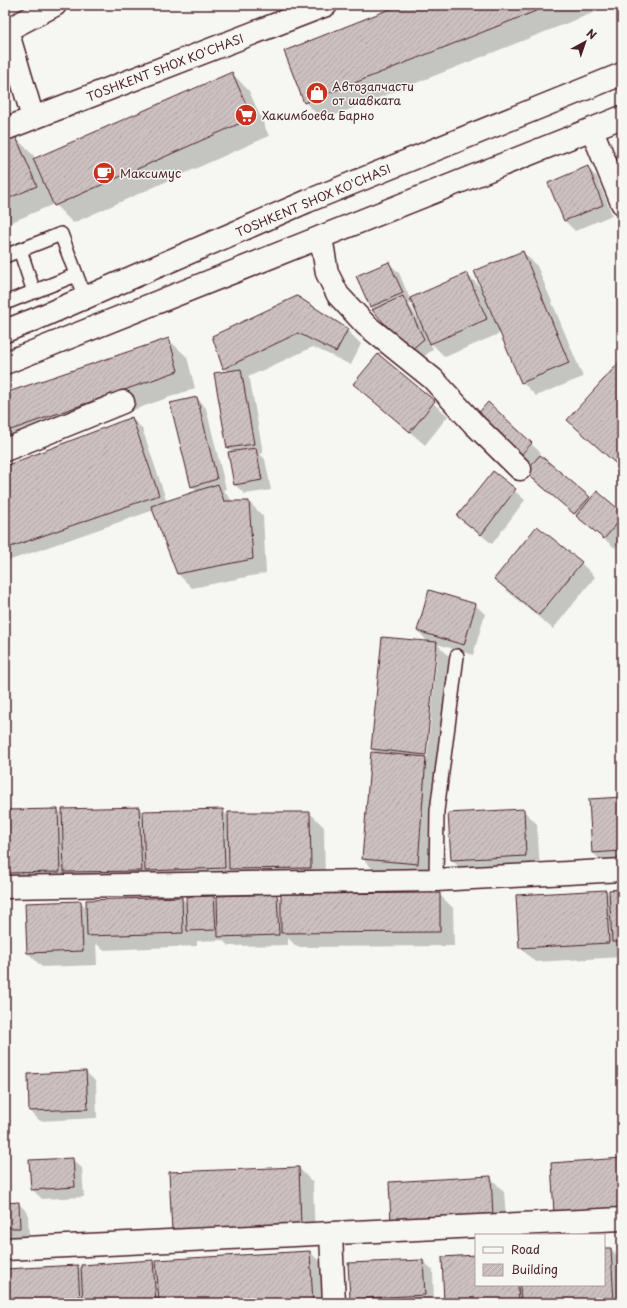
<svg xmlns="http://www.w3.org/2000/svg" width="627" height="1308" font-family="'Playpen Sans',sans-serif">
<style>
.shadow{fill:#0003;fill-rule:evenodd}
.building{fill:url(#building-hatch);stroke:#4a1f2b}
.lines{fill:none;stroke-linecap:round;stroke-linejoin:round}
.lane-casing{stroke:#4a1f2b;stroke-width:16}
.street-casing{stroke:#4a1f2b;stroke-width:25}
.primary-casing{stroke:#4a1f2b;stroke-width:25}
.lane{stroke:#f6f6f2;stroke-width:13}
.street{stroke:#f6f6f2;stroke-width:22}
.primary{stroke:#f6f6f2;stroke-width:22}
.labels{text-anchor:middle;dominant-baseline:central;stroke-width:3;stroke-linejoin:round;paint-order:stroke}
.street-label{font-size:12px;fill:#4a1f2b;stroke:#f6f6f2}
.poi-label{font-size:12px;fill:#4a1f2b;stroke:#f6f6f2;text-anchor:start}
</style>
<defs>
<pattern id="building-hatch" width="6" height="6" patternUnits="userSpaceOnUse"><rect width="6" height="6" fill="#ccc1c0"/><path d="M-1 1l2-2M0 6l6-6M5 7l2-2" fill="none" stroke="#b1a5a5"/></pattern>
</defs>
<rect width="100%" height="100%" fill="#f6f6f2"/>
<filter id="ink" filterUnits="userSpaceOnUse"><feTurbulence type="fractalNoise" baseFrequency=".025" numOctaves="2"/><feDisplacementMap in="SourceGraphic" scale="8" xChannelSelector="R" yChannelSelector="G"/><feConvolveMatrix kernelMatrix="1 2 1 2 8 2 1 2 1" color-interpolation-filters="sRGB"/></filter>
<g filter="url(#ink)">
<!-- shadow -->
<g class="shadow">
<path d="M 21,5 L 32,5 L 24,8 Z"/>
<path d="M 402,5 L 613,5 L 323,120 L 305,102 Z"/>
<path d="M 232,73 L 249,91 L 269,136 L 73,223 L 54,204 L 5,225 L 5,142 L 16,138 L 34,156 L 35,160 Z"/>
<path d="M 587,168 L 597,177 L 612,215 L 575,231 L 565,221 L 549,183 Z"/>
<path d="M 523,252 L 537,266 L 583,377 L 536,396 L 522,382 L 501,333 L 445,357 L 430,342 L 433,349 L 420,360 L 370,307 L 389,263 L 399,273 L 410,299 L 467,274 L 484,291 ZM 413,302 L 421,320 L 419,321 L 409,304 Z"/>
<path d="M 347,330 L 361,344 L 351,365 L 313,347 L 248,377 L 250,380 L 263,453 L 260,454 L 265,459 L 271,490 L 245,494 L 235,485 L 233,453 L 228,448 L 228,372 L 224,368 L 213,337 Z"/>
<path d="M 169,340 L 187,357 L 195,388 L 5,456 L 5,394 Z"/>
<path d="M 378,355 L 448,416 L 425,445 L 354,384 Z"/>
<path d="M 622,360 L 622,469 L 568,420 Z"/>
<path d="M 197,398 L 206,408 L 226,489 L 223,490 L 233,502 L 249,502 L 263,516 L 266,573 L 192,588 L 178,574 L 154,510 L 5,562 L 5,467 L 132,419 L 142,428 L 167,502 L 197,492 L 192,486 Z"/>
<path d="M 488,404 L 541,453 L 539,456 L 591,500 L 622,514 L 622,539 L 615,548 L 536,482 L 486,426 Z"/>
<path d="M 493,472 L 525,500 L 492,544 L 459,516 Z"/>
<path d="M 581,563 L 595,577 L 553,629 L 509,593 L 495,579 Z"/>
<path d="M 475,605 L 485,614 L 473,655 L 437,644 L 450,657 L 440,768 L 436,768 L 440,772 L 432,878 L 377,873 L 363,859 L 377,754 L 372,749 L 429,643 L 418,631 ZM 435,655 L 437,655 L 427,760 L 425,759 Z"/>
<path d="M 622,798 L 622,866 L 608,867 L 593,853 Z"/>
<path d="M 139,808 L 144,814 L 222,810 L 229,817 L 310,813 L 324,827 L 325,882 L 5,887 L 5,811 L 58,810 L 63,815 Z"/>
<path d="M 523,810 L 537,824 L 540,870 L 466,874 L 452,860 Z"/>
<path d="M 622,890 L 622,957 L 535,962 L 520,947 L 606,891 L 610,895 Z"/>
<path d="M 439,894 L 453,908 L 454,946 L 297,947 L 288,938 L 288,945 L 229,946 L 222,940 L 197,941 L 197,946 L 103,950 L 96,943 L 97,965 L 42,967 L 28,953 L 26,904 L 81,902 L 87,909 L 181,898 L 187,903 L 214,897 L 218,901 L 277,895 L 282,901 Z"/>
<path d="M 86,1072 L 96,1082 L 97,1118 L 40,1121 L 30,1111 Z"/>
<path d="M 72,1159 L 82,1168 L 84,1197 L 42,1199 L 32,1189 Z"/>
<path d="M 299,1168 L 313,1183 L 315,1240 L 187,1245 Z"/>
<path d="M 490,1177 L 504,1192 L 507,1230 L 406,1235 Z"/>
<path d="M 18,1203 L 28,1213 L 29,1237 L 5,1238 L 5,1204 Z"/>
<path d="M 622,1248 L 622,1303 L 445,1303 L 476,1256 L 476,1285 L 604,1285 L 604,1249 L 611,1249 L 620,1258 Z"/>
<path d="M 310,1252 L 328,1270 L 330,1303 L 5,1303 L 5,1270 L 77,1266 L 82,1270 L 153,1262 L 157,1266 Z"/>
<path d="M 423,1261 L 433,1270 L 434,1303 L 356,1303 L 351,1298 Z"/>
</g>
<!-- building -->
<g class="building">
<path d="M 400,5 L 551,5 L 304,103 L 284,51 Z"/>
<path d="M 232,72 L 252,118 L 54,206 L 33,159 Z"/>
<path d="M 16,137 L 37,186 L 5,200 L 5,141 Z"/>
<path d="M 588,166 L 603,205 L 564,221 L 548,183 Z"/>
<path d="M 523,251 L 569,363 L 521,383 L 474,271 Z"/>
<path d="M 389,262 L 403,293 L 370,307 L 356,276 Z"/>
<path d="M 467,273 L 487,319 L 430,344 L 410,298 Z"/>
<path d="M 297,296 L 348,329 L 336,352 L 298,333 L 223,369 L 212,336 Z"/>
<path d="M 403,296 L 424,339 L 410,351 L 372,310 Z"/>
<path d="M 169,338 L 178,371 L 5,432 L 5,393 Z"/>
<path d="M 378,354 L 435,401 L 410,432 L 353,384 Z"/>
<path d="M 622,359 L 622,469 L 567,420 Z"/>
<path d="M 241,369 L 254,444 L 227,448 L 214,373 Z"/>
<path d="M 197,397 L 217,479 L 191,487 L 170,403 Z"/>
<path d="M 488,402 L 532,443 L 519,457 L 475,417 Z"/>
<path d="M 132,417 L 159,495 L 5,549 L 5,466 Z"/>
<path d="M 256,448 L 262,480 L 234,485 L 228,452 Z"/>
<path d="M 540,455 L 590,497 L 574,514 L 525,472 Z"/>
<path d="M 493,471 L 516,489 L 481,535 L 457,516 Z"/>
<path d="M 218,484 L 224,501 L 249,501 L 253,559 L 177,574 L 151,506 Z"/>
<path d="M 597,491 L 622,512 L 622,518 L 604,539 L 576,516 Z"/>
<path d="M 537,526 L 582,562 L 539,615 L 494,579 Z"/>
<path d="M 429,590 L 476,604 L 464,645 L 417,631 Z"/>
<path d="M 382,637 L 437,642 L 426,755 L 371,749 Z"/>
<path d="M 371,752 L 426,757 L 418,864 L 362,859 Z"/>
<path d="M 622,797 L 622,851 L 592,853 L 589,799 Z"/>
<path d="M 139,807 L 142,871 L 64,872 L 62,809 Z"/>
<path d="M 58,809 L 60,872 L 5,873 L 5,810 Z"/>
<path d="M 223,809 L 225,868 L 145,871 L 143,811 Z"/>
<path d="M 524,809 L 526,856 L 451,860 L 448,813 Z"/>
<path d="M 228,812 L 310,812 L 311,868 L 229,869 Z"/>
<path d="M 622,889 L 622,942 L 612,942 L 609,890 Z"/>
<path d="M 606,890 L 609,943 L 519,948 L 516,895 Z"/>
<path d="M 440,893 L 440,932 L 281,933 L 281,894 Z"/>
<path d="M 277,894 L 279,935 L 218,937 L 217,896 Z"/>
<path d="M 214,896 L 216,930 L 187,931 L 186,897 Z"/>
<path d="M 182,897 L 183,933 L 87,936 L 86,900 Z"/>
<path d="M 81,901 L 83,951 L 27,953 L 25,903 Z"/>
<path d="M 86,1071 L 88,1109 L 29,1111 L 28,1074 Z"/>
<path d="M 73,1158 L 75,1187 L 31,1190 L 29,1160 Z"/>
<path d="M 622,1158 L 622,1209 L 554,1213 L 551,1163 Z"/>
<path d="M 299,1167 L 301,1226 L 172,1231 L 169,1172 Z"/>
<path d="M 491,1176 L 493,1216 L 391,1222 L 389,1182 Z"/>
<path d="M 19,1202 L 20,1228 L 5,1228 L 5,1203 Z"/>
<path d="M 618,1247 L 622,1247 L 622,1303 L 621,1303 Z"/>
<path d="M 604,1248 L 611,1248 L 614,1303 L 521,1303 L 520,1285 L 604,1285 Z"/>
<path d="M 310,1251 L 313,1303 L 159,1303 L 156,1260 Z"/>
<path d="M 476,1255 L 476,1285 L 518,1285 L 519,1303 L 444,1303 L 442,1257 Z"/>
<path d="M 153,1260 L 156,1303 L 83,1303 L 81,1265 Z"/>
<path d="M 423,1260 L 425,1295 L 350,1299 L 348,1263 Z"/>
<path d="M 78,1265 L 80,1303 L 5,1303 L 5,1269 Z"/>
</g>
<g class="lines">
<!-- lane casing -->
<g class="lane-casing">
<g id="lane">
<path d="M 20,250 L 34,292"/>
<path d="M 5,256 L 61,234 L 85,298"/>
<path d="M 5,303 L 76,275"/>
<path d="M 436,880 L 437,811 L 457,656"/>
</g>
</g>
<!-- street casing -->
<g class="street-casing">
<g id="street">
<path d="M 5,25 L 7,30 L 55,5"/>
<path d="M 7,30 L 33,118"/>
<path d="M 5,129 L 326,5"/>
<path d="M 592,130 L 622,203"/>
<path d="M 321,237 L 327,273 L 338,295 L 366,325 L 433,379 L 474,424 L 520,469"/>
<path d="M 5,450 L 123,402"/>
<path d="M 5,887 L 436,880 L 622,870"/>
<path d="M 331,1234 L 334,1303"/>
<path d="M 5,1249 L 622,1219"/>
</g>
</g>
<!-- primary casing -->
<g class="primary-casing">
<g id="primary">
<path d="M 5,331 L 36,319 L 308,201 L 622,74"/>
<path d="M 5,363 L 622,117"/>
</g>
</g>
<!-- lane -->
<use href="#lane" class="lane"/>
<!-- street -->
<use href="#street" class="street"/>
<!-- primary -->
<use href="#primary" class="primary"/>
</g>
</g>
<!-- icons -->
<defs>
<g id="shop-disc" transform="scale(1.15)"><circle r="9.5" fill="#c8321e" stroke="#f6f6f2"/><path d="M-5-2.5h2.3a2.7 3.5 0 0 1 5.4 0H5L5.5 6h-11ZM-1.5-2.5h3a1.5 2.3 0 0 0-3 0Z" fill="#fff"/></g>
<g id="supermarket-disc" transform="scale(1.15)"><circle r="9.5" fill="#c8321e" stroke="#f6f6f2"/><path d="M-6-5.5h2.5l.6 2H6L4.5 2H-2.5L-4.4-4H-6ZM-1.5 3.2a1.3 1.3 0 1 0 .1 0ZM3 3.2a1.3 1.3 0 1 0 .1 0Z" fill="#fff"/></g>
<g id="cafe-disc" transform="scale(1.15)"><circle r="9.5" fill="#c8321e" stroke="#f6f6f2"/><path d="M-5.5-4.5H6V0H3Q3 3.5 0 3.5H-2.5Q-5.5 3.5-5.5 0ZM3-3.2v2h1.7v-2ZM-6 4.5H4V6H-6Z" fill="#fff"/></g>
</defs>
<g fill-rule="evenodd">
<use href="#shop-disc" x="317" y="93"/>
<use href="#supermarket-disc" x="246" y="115"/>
<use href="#cafe-disc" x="104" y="173"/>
</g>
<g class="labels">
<!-- street labels -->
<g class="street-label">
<text transform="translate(165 67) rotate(-21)">TOSHKENT SHOX KO'CHASI</text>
<text transform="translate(313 200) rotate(-23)">TOSHKENT SHOX KO'CHASI</text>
</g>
<!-- poi labels -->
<g class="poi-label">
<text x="332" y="86">Автозапчасти<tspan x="332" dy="14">от шавката</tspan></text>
<text x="262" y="115">Хакимбоева Барно</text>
<text x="120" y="173">Максимус</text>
</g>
</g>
<!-- margin -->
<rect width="627" height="1308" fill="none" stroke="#f6f6f2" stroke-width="20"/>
<rect x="10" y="10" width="607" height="1288" fill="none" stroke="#4a1f2b" stroke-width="1.5" filter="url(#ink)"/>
<!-- legend -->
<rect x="475" y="1234" width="130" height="52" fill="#f6f6f2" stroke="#b1a0a2"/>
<rect x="483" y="1247" width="20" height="6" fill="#f6f6f2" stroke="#b1a0a2"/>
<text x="511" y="1254" font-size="12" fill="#4a1f2b">Road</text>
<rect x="483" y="1264" width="20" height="12" fill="url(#building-hatch)" stroke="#b1a0a2"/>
<text x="511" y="1274" font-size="12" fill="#4a1f2b">Building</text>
<!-- north arrow -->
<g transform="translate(585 42) rotate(40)" stroke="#f6f6f2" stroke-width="3" paint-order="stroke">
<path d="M0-3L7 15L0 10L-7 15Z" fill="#4a1f2b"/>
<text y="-6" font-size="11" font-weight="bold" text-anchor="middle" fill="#4a1f2b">N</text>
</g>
</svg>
